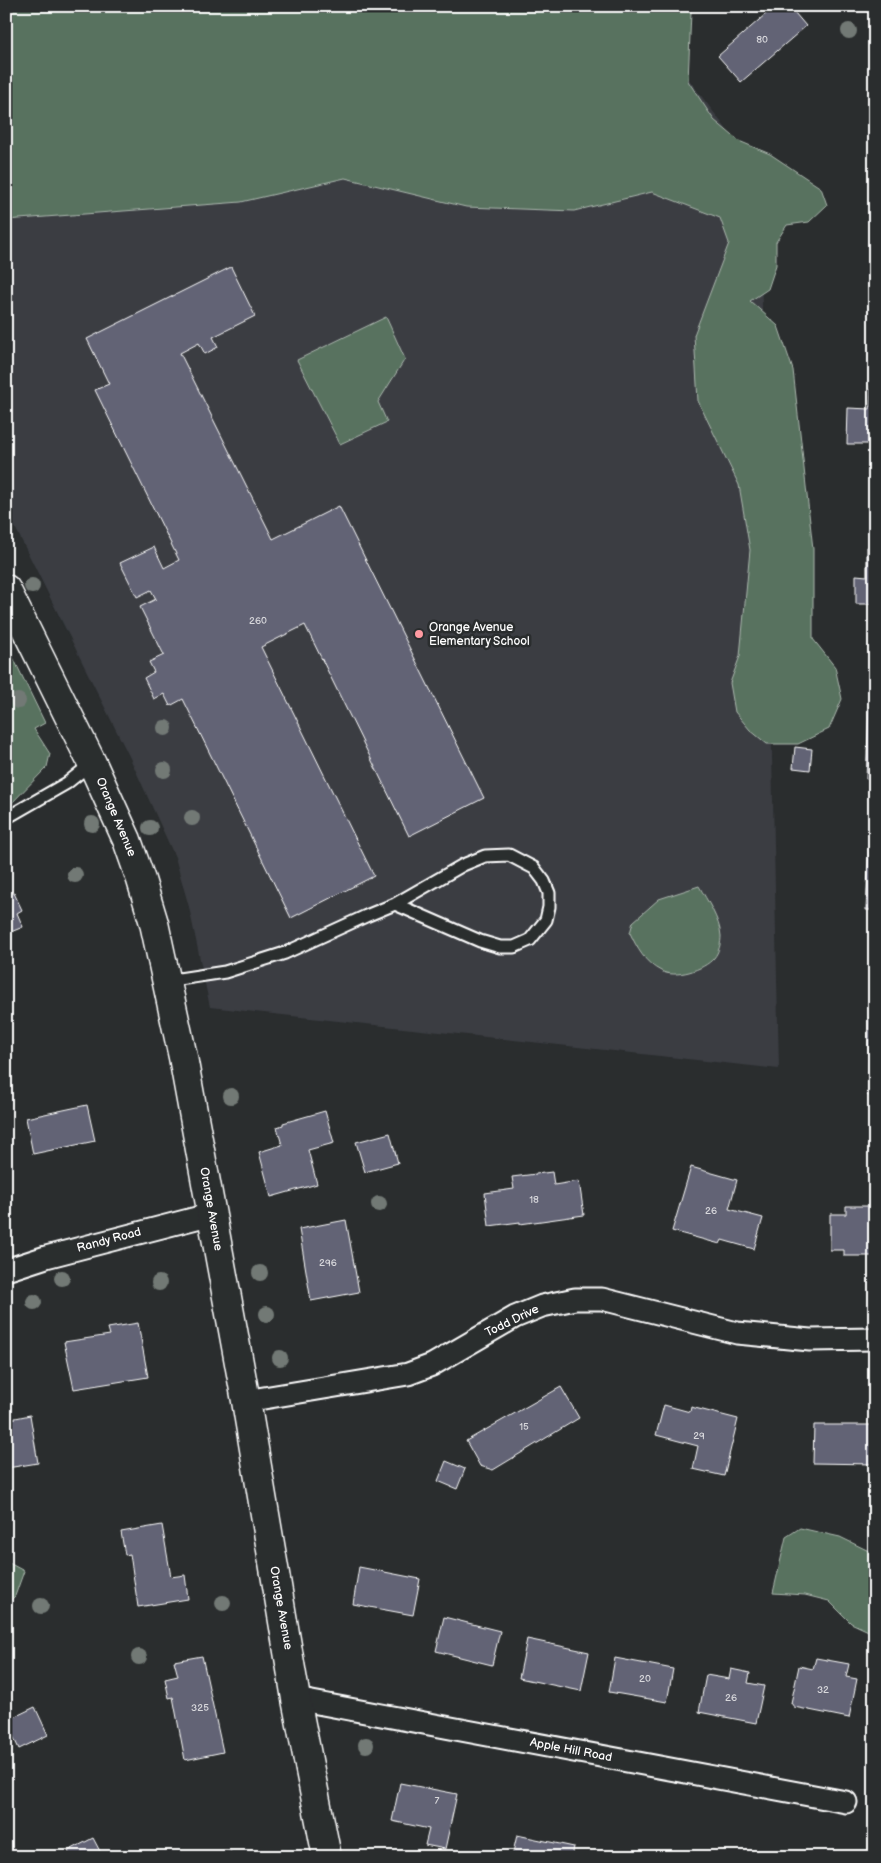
<svg xmlns="http://www.w3.org/2000/svg" width="881" height="1863" font-family="'Balsamiq Sans',sans-serif">
<style>
.built{fill:#3b3d43}
.green{fill:#58725f;stroke:#acb8af}
.building{fill:#626375;stroke:#fff}
.lines{fill:none;stroke-linecap:round;stroke-linejoin:round}
.service-casing{stroke:#fff;stroke-width:15}
.minor-casing{stroke:#fff;stroke-width:25}
.secondary-casing{stroke:#fff;stroke-width:31}
.service{stroke:#2a2d2e;stroke-width:11}
.minor{stroke:#2a2d2e;stroke-width:21}
.secondary{stroke:#2a2d2e;stroke-width:28}
.tree{fill:#727975}
.poi-dot{fill:#ff9aa2;stroke:#2a2d2e;stroke-width:2}
.labels{text-anchor:middle;dominant-baseline:central;stroke-width:5;stroke-linejoin:round;paint-order:stroke}
.number-label{font-size:10px;fill:#d8d8dc}
.poi-label{font-size:12px;fill:#fff;stroke:#2a2d2e;text-anchor:start}
.street-label{font-size:12px;fill:#fff;stroke:#2a2d2e}
</style>
<rect width="100%" height="100%" fill="#2a2d2e"/>
<filter id="ink" filterUnits="userSpaceOnUse"><feTurbulence type="fractalNoise" baseFrequency=".02" numOctaves="2"/><feDisplacementMap in="SourceGraphic" scale="10" xChannelSelector="R" yChannelSelector="G"/><feConvolveMatrix kernelMatrix="1 2 1 2 8 2 1 2 1" color-interpolation-filters="sRGB"/></filter>
<g filter="url(#ink)">
<!-- built -->
<path class="built" d="M 6,6 L 633,6 L 759,172 L 779,1069 L 210,1007 L 189,907 L 175,857 L 130,758 L 6,509 Z"/>
<!-- green -->
<g class="green">
<path d="M 6,6 L 688,6 L 691,12 L 688,81 L 714,120 L 739,141 L 770,154 L 821,188 L 827,205 L 809,222 L 787,225 L 776,242 L 776,265 L 768,289 L 750,301 L 778,326 L 793,370 L 813,549 L 813,639 L 835,667 L 842,699 L 829,729 L 798,744 L 767,744 L 750,730 L 735,712 L 730,683 L 740,656 L 750,550 L 739,485 L 698,401 L 694,335 L 729,243 L 720,218 L 652,192 L 574,211 L 466,207 L 345,178 L 241,202 L 6,220 Z"/>
<path d="M 386,317 L 405,359 L 378,402 L 387,422 L 340,444 L 297,360 Z"/>
<path d="M 6,643 L 45,723 L 34,729 L 50,754 L 47,767 L 6,809 Z"/>
<path d="M 699,886 C 707,900 720,920 721,936 C 721,943 719,952 714,958 C 704,970 675,979 661,971 C 645,963 637,948 630,933 L 633,922 L 659,899 Z"/>
<path d="M 800,1528 L 840,1537 L 875,1554 L 875,1634 L 851,1623 L 829,1601 L 805,1595 L 773,1593 L 786,1537 Z"/>
<path d="M 9,1563 L 24,1571 L 15,1596 L 6,1605 L 6,1564 Z"/>
</g>
<!-- building -->
<g class="building">
<path d="M 775,6 L 789,6 L 806,26 L 741,82 L 718,56 Z"/>
<path d="M 231,267 L 255,316 L 213,337 L 218,347 L 205,354 L 199,343 L 180,353 L 273,539 L 339,506 L 484,798 L 409,836 L 305,625 L 261,647 L 374,876 L 291,918 L 183,699 L 170,706 L 164,694 L 154,699 L 144,678 L 154,672 L 149,662 L 164,655 L 140,607 L 156,599 L 151,590 L 137,597 L 120,563 L 154,547 L 164,568 L 179,560 L 95,390 L 109,384 L 87,339 Z"/>
<path d="M 871,385 L 875,385 L 875,477 L 868,476 L 870,444 L 847,444 L 848,408 L 870,409 Z"/>
<path d="M 867,547 L 875,547 L 875,604 L 856,604 L 856,575 L 867,576 Z"/>
<path d="M 869,707 L 875,708 L 875,780 L 866,779 Z"/>
<path d="M 795,747 L 812,749 L 810,770 L 793,768 Z"/>
<path d="M 869,848 L 875,848 L 875,910 L 866,910 Z"/>
<path d="M 14,893 L 22,910 L 17,913 L 23,927 L 6,934 L 6,895 L 7,896 Z"/>
<path d="M 869,1017 L 875,1017 L 875,1096 L 868,1096 Z"/>
<path d="M 87,1105 L 95,1141 L 33,1154 L 26,1118 Z"/>
<path d="M 325,1111 L 334,1143 L 308,1150 L 317,1184 L 271,1197 L 259,1152 L 282,1145 L 277,1127 L 283,1125 L 283,1123 Z"/>
<path d="M 390,1133 L 398,1163 L 365,1172 L 356,1142 Z"/>
<path d="M 691,1167 L 737,1180 L 729,1209 L 763,1218 L 754,1249 L 722,1240 L 720,1244 L 672,1231 Z"/>
<path d="M 552,1172 L 554,1185 L 579,1181 L 584,1215 L 520,1224 L 520,1222 L 489,1226 L 485,1193 L 514,1189 L 512,1177 Z"/>
<path d="M 846,1206 L 875,1206 L 874,1256 L 844,1256 L 844,1250 L 830,1250 L 830,1214 L 846,1214 Z"/>
<path d="M 346,1220 L 359,1292 L 311,1301 L 299,1229 Z"/>
<path d="M 138,1323 L 148,1377 L 74,1389 L 64,1342 L 110,1335 L 108,1328 Z"/>
<path d="M 561,1387 L 579,1418 L 493,1470 L 480,1466 L 466,1441 Z"/>
<path d="M 664,1405 L 690,1412 L 691,1407 L 738,1419 L 724,1476 L 693,1469 L 698,1446 L 656,1435 Z"/>
<path d="M 30,1415 L 38,1463 L 7,1468 L 10,1484 L 6,1484 L 6,1420 Z"/>
<path d="M 814,1425 L 874,1425 L 874,1464 L 813,1463 Z"/>
<path d="M 446,1461 L 465,1469 L 457,1489 L 438,1481 Z"/>
<path d="M 162,1525 L 171,1577 L 185,1575 L 188,1599 L 138,1607 L 130,1554 L 125,1555 L 121,1532 Z"/>
<path d="M 359,1567 L 420,1579 L 413,1615 L 353,1604 Z"/>
<path d="M 444,1617 L 500,1631 L 492,1665 L 436,1651 Z"/>
<path d="M 527,1639 L 589,1652 L 581,1691 L 519,1678 Z"/>
<path d="M 202,1656 L 223,1752 L 185,1760 L 173,1697 L 169,1698 L 165,1679 L 178,1676 L 174,1661 Z"/>
<path d="M 615,1658 L 673,1669 L 667,1702 L 609,1692 Z"/>
<path d="M 816,1658 L 849,1664 L 846,1677 L 857,1679 L 849,1718 L 794,1707 L 791,1703 L 799,1666 L 813,1669 Z"/>
<path d="M 731,1669 L 750,1673 L 748,1683 L 764,1686 L 756,1723 L 699,1712 L 706,1675 L 729,1679 Z"/>
<path d="M 35,1707 L 48,1735 L 19,1749 L 6,1721 Z"/>
<path d="M 400,1783 L 457,1794 L 445,1849 L 425,1845 L 429,1829 L 392,1821 Z"/>
<path d="M 517,1835 L 574,1847 L 572,1857 L 512,1857 Z"/>
<path d="M 93,1838 L 103,1857 L 71,1857 L 68,1851 Z"/>
<path d="M 231,1852 L 233,1857 L 221,1857 Z"/>
<path d="M 608,1854 L 624,1857 L 604,1857 Z"/>
</g>
<g class="lines">
<!-- service casing -->
<g class="service-casing">
<g id="service">
<path d="M 6,818 L 67,783 L 92,763"/>
<path d="M 166,981 L 225,972 L 285,953 L 366,916 L 395,904 L 463,865 L 485,856 L 509,855 L 534,868 L 544,881 L 549,893 L 549,907 L 546,920 L 530,940 L 514,947 L 500,947 L 480,941 L 395,904"/>
</g>
</g>
<!-- minor casing -->
<g class="minor-casing">
<g id="minor">
<path d="M 6,1270 L 46,1257 L 212,1214"/>
<path d="M 246,1401 L 408,1374 L 432,1365 L 515,1317 L 542,1306 L 575,1299 L 602,1299 L 737,1333 L 810,1340 L 875,1339"/>
<path d="M 296,1699 L 846,1802"/>
</g>
</g>
<!-- secondary casing -->
<g class="secondary-casing">
<path id="secondary" d="M 6,589 L 92,763 L 127,840 L 141,880 L 154,923 L 183,1057 L 246,1401 L 296,1699 L 327,1857"/>
</g>
<!-- service -->
<use href="#service" class="service"/>
<!-- minor -->
<use href="#minor" class="minor"/>
<!-- secondary -->
<use href="#secondary" class="secondary"/>
</g>
<!-- trees -->
<g class="tree">
<circle cx="849" cy="31" r="8"/>
<circle cx="32" cy="586" r="8"/>
<circle cx="18" cy="701" r="8"/>
<circle cx="165" cy="728" r="8"/>
<circle cx="164" cy="770" r="8"/>
<circle cx="192" cy="818" r="8"/>
<circle cx="92" cy="824" r="8"/>
<circle cx="150" cy="828" r="8"/>
<circle cx="75" cy="875" r="8"/>
<circle cx="231" cy="1096" r="8"/>
<circle cx="379" cy="1204" r="8"/>
<circle cx="260" cy="1273" r="8"/>
<circle cx="62" cy="1278" r="8"/>
<circle cx="159" cy="1283" r="8"/>
<circle cx="34" cy="1302" r="8"/>
<circle cx="267" cy="1314" r="8"/>
<circle cx="280" cy="1358" r="8"/>
<circle cx="223" cy="1603" r="8"/>
<circle cx="41" cy="1606" r="8"/>
<circle cx="139" cy="1657" r="8"/>
<circle cx="366" cy="1745" r="8"/>
</g>
</g>
<!-- markers -->
<circle class="poi-dot" cx="419" cy="634" r="5"/>
<g class="labels">
<!-- number labels -->
<g class="number-label">
<text x="762" y="40">80</text>
<text x="258" y="621">260</text>
<text x="534" y="1200">18</text>
<text x="711" y="1211">26</text>
<text x="328" y="1263">296</text>
<text x="524" y="1427">15</text>
<text x="699" y="1436">29</text>
<text x="645" y="1679">20</text>
<text x="823" y="1690">32</text>
<text x="731" y="1698">26</text>
<text x="200" y="1708">325</text>
<text x="437" y="1801">7</text>
</g>
<!-- poi labels -->
<g class="poi-label">
<text x="429" y="627">Orange Avenue<tspan x="429" dy="14">Elementary School</tspan></text>
</g>
<!-- street labels -->
<g class="street-label">
<text transform="translate(116 817) rotate(67)">Orange Avenue</text>
<text transform="translate(211 1209) rotate(80)">Orange Avenue</text>
<text transform="translate(109 1240) rotate(-15)">Randy Road</text>
<text transform="translate(512 1321) rotate(-26)">Todd Drive</text>
<text transform="translate(281 1608) rotate(80)">Orange Avenue</text>
<text transform="translate(571 1750) rotate(11)">Apple Hill Road</text>
</g>
</g>
<!-- margin -->
<rect width="881" height="1863" fill="none" stroke="#2a2d2e" stroke-width="25"/>
<rect x="12" y="12" width="856" height="1838" fill="none" stroke="#fff" stroke-width="2" filter="url(#ink)"/>
</svg>
